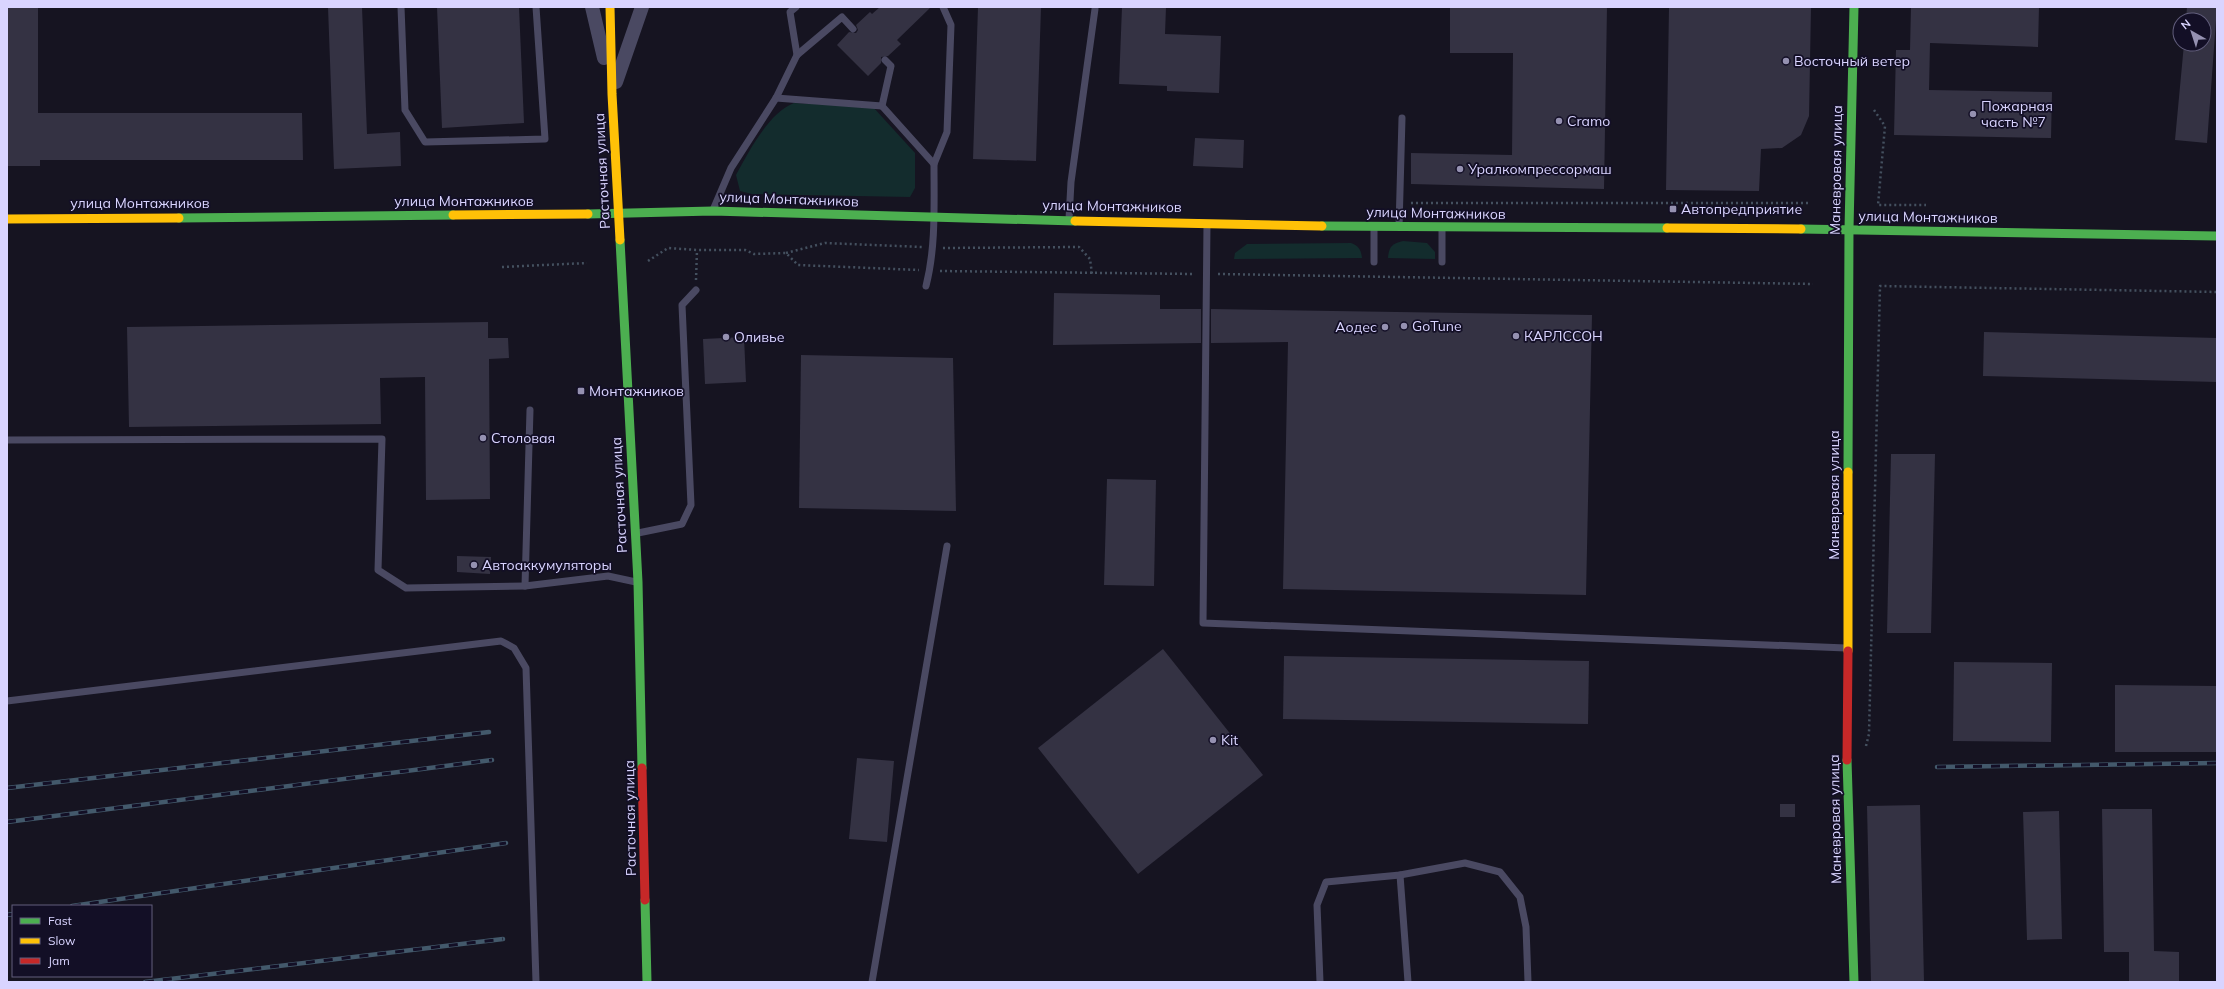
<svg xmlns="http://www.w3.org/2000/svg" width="2224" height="989" font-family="Mulish,sans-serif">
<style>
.green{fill:#132c2d}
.building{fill:#343243}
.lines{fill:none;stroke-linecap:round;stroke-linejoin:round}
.path{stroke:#44505f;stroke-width:2.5;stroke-dasharray:2 3;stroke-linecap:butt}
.lane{stroke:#4a4962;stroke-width:7}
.street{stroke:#4a4962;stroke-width:14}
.fast{stroke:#4caf50;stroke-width:9}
.slow{stroke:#ffc107;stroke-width:9}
.jam{stroke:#c62828;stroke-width:9}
.rail-casing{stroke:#43596b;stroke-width:4.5}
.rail{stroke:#130f26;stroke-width:3;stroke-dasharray:9;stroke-linecap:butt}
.poi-dot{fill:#9591b1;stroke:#130f26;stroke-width:1.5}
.labels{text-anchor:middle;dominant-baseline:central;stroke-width:3.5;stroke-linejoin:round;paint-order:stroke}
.poi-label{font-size:14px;fill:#d9d4ff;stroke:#130f26;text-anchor:start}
.street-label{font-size:14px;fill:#d9d4ff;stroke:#130f26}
</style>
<rect width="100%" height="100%" fill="#161421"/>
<!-- green -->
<g class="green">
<path d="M 794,103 L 873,107 L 915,153 L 915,188 L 910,197 L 752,194 L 740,191 L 736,175 C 748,153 769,112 794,103 Z"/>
<path d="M 1403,241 L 1427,243 L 1435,252 L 1435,259 L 1388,258 C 1389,246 1392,244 1403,241 Z"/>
<path d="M 1351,243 C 1359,246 1361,250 1362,258 L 1234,259 L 1235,253 L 1247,244 Z"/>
</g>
<!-- building -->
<g class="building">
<path d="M 7,7 L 38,7 L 38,113 L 302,113 L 303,160 L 40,160 L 40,166 L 7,166 Z"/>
<path d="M 328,7 L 362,7 L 367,134 L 400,132 L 401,166 L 334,169 Z"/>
<path d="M 437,7 L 519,7 L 524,123 L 442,128 Z"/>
<path d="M 880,7 L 931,7 L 897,40 L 901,44 L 888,56 L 881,57 L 881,63 L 868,76 L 837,45 L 849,32 L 856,33 L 858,30 L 856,25 L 870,12 L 872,14 Z"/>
<path d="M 978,7 L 1041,7 L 1036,161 L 973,159 Z"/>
<path d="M 1122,7 L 1166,7 L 1165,34 L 1221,36 L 1219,93 L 1167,91 L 1167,86 L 1119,84 Z"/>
<path d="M 1450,7 L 1607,7 L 1604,189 L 1411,184 L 1411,153 L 1512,155 L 1513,53 L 1450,53 Z"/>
<path d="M 1669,7 L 1811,7 L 1809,116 L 1801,135 L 1782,148 L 1761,149 L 1759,191 L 1666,190 Z"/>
<path d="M 1911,7 L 2039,7 L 2038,47 L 1930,43 L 1929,90 L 2052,92 L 2051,138 L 1894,135 L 1896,50 L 1910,50 Z"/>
<path d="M 2187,7 L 2217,7 L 2207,143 L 2175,140 L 2184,44 L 2204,44 L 2204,20 L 2186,20 Z"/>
<path d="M 1195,138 L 1244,140 L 1243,168 L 1193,166 Z"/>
<path d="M 1054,293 L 1160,295 L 1160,309 L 1201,309 L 1201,343 L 1053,345 Z"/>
<path d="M 1211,309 L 1592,315 L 1586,595 L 1283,589 L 1288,342 L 1211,343 Z"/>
<path d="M 488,322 L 488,338 L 508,338 L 509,358 L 489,359 L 490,499 L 426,500 L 425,377 L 380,378 L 381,424 L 129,427 L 127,327 Z"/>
<path d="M 1984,332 L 2217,338 L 2217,382 L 1983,376 Z"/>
<path d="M 744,337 L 746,382 L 705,384 L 703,339 Z"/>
<path d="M 801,355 L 953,358 L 956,511 L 799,508 Z"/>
<path d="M 1891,454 L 1935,454 L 1931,633 L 1887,633 Z"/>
<path d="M 1107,479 L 1156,480 L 1154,586 L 1104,585 Z"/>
<path d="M 457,556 L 491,557 L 490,574 L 457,572 Z"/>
<path d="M 1163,649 L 1263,775 L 1138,874 L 1038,748 Z"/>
<path d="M 1284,656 L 1589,661 L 1588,724 L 1283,719 Z"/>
<path d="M 1954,662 L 2052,663 L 2051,742 L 1953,741 Z"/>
<path d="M 2115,685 L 2217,686 L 2217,752 L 2115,752 Z"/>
<path d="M 857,758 L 894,761 L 887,842 L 849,839 Z"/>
<rect x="1780" y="804" width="15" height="13"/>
<path d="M 1920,805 L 1924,982 L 1871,982 L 1867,806 Z"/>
<path d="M 2102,809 L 2152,809 L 2154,951 L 2179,952 L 2179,982 L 2129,982 L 2129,952 L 2104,952 Z"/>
<path d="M 2059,811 L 2062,939 L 2027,940 L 2023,812 Z"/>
</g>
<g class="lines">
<!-- path -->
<g class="path">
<path d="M 1874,110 L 1885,126 L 1878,205 L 1926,205"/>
<path d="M 1411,203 L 1810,203"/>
<path d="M 943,248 L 1079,247 L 1090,259 L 1092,274"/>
<path d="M 786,253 L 825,243 L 922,247"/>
<path d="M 648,261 L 668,248 L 697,250 L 745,250 L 754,254 L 786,253 L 798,265 L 919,270"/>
<path d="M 502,267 L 587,263"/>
<path d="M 940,271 L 1195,274"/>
<path d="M 1218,274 L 1813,284"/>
<path d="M 696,280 L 697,250"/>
<path d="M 1866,746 L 1869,734 L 1880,286 L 2217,292"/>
</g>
<!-- lane -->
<g class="lane">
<path d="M 401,7 L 405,110 L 425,142 L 545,139 L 536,7"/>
<path d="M 796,7 L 790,12 L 797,55"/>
<path d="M 885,60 L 891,66 L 882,106 L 934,164 C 934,205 936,247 926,286"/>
<path d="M 776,98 L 882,106"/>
<path d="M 934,164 L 947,132 L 951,25 L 943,7"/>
<path d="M 713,210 L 731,168 L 776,98 L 797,55 L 842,17 L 853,29"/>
<path d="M 1069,219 L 1071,182 L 1095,9"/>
<path d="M 1207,224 L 1203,623 L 1846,648"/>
<path d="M 1374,226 L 1374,262"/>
<path d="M 1399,227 L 1402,118"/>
<path d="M 1442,227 L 1442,262"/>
<path d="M 530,410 L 525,586 L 608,576 L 636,582"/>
<path d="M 7,440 L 382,439 L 378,570 L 406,588 L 525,586"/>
<path d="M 638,533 L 682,524 L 691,505 L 682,305 L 696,290"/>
<path d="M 7,701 L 501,641 L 514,648 L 526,668 L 536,982"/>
<path d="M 1400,875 L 1408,982"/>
<path d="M 872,982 L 947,546"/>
<path d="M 1320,982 L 1317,905 L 1326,882 L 1400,875 L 1465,863 L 1500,872 L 1520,897 L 1526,927 L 1528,982"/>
</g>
<!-- street -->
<g class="street">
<path d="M 592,7 L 604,58"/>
<path d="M 616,82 L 642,7"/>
</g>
<!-- fast -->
<g class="fast">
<path d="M 588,214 L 713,211 L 1075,221"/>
<path d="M 179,218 L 453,215"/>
<path d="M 1322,226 L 1667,228"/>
<path d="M 1801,229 L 2217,236"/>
<path d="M 620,240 L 638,582 L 642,768"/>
<path d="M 1848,472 L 1849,229 L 1854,7"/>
<path d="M 1847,760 L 1854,982"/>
<path d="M 645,900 L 647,982"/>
</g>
<!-- slow -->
<g class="slow">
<path d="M 610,7 L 612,94 L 620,240"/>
<path d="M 453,215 L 588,214"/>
<path d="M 7,219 L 179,218"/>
<path d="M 1075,221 L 1322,226"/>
<path d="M 1667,228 L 1801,229"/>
<path d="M 1848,651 L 1848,472"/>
</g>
<!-- jam -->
<g class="jam">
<path d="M 1847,760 L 1848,651"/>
<path d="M 642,768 L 645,900"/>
</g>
<!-- rail casing -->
<g class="rail-casing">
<g id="rail">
<path d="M 1937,767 L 2217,763"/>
<path d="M 7,788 L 489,732"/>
<path d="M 7,822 L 492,760"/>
<path d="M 72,906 L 506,843"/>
<path d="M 7,915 L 13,914"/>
<path d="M 145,982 L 503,939"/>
</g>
</g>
<!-- rail -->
<use href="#rail" class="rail"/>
</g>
<!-- markers -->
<g class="poi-dot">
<circle cx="1786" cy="61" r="4"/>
<circle cx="1973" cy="114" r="4"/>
<circle cx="1559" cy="121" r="4"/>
<circle cx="1460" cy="169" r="4"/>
<rect x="1669" y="205" width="8" height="8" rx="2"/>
<circle cx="1404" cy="326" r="4"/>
<circle cx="1385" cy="327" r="4"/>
<circle cx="1516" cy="336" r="4"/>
<circle cx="726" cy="337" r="4"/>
<rect x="577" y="387" width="8" height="8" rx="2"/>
<circle cx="483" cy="438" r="4"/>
<circle cx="474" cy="565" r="4"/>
<circle cx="1213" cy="740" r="4"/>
</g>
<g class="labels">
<!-- poi labels -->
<g class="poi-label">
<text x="1794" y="61">Восточный ветер</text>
<text x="1981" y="106">Пожарная<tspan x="1981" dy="16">часть №7</tspan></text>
<text x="1567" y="121">Cramo</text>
<text x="1468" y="169">Уралкомпрессормаш</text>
<text x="1681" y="209">Автопредприятие</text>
<text x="1412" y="326">GoTune</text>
<text x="1377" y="327" text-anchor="end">Аодес</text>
<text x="1524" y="336">КАРЛССОН</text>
<text x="734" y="337">Оливье</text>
<text x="589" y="391">Монтажников</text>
<text x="491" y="438">Столовая</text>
<text x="482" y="565">Автоаккумуляторы</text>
<text x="1221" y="740">Kit</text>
</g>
<!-- street labels -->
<g class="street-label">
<text transform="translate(1836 170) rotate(-89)">Маневровая улица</text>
<text transform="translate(602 171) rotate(-93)">Расточная улица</text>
<text transform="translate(789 199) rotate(2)">улица Монтажников</text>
<text x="464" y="201">улица Монтажников</text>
<text x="140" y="203">улица Монтажников</text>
<text transform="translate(1112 206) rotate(1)">улица Монтажников</text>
<text transform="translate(1436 213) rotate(1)">улица Монтажников</text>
<text transform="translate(1928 217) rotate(1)">улица Монтажников</text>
<text transform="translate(619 495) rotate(-93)">Расточная улица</text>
<text transform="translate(1834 495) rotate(-90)">Маневровая улица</text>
<text transform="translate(630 818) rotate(-91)">Расточная улица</text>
<text transform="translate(1835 819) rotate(-91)">Маневровая улица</text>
</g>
</g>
<!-- border -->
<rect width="2224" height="989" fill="none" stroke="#d9d4ff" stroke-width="16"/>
<!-- legend -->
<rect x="12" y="905" width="140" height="72" fill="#130f26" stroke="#625e7d"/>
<rect x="20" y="918" width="20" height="6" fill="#4caf50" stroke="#625e7d"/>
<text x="48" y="925" font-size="12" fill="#d9d4ff">Fast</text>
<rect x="20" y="938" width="20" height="6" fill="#ffc107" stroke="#625e7d"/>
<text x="48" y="945" font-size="12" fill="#d9d4ff">Slow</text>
<rect x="20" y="958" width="20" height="6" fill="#c62828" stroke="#625e7d"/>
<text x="48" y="965" font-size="12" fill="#d9d4ff">Jam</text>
<!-- north arrow -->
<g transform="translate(2192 32) rotate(321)"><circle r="19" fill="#130f26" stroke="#625e7d"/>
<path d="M0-3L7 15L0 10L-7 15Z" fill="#9591b1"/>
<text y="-6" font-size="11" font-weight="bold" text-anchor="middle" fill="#d9d4ff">N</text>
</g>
</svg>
